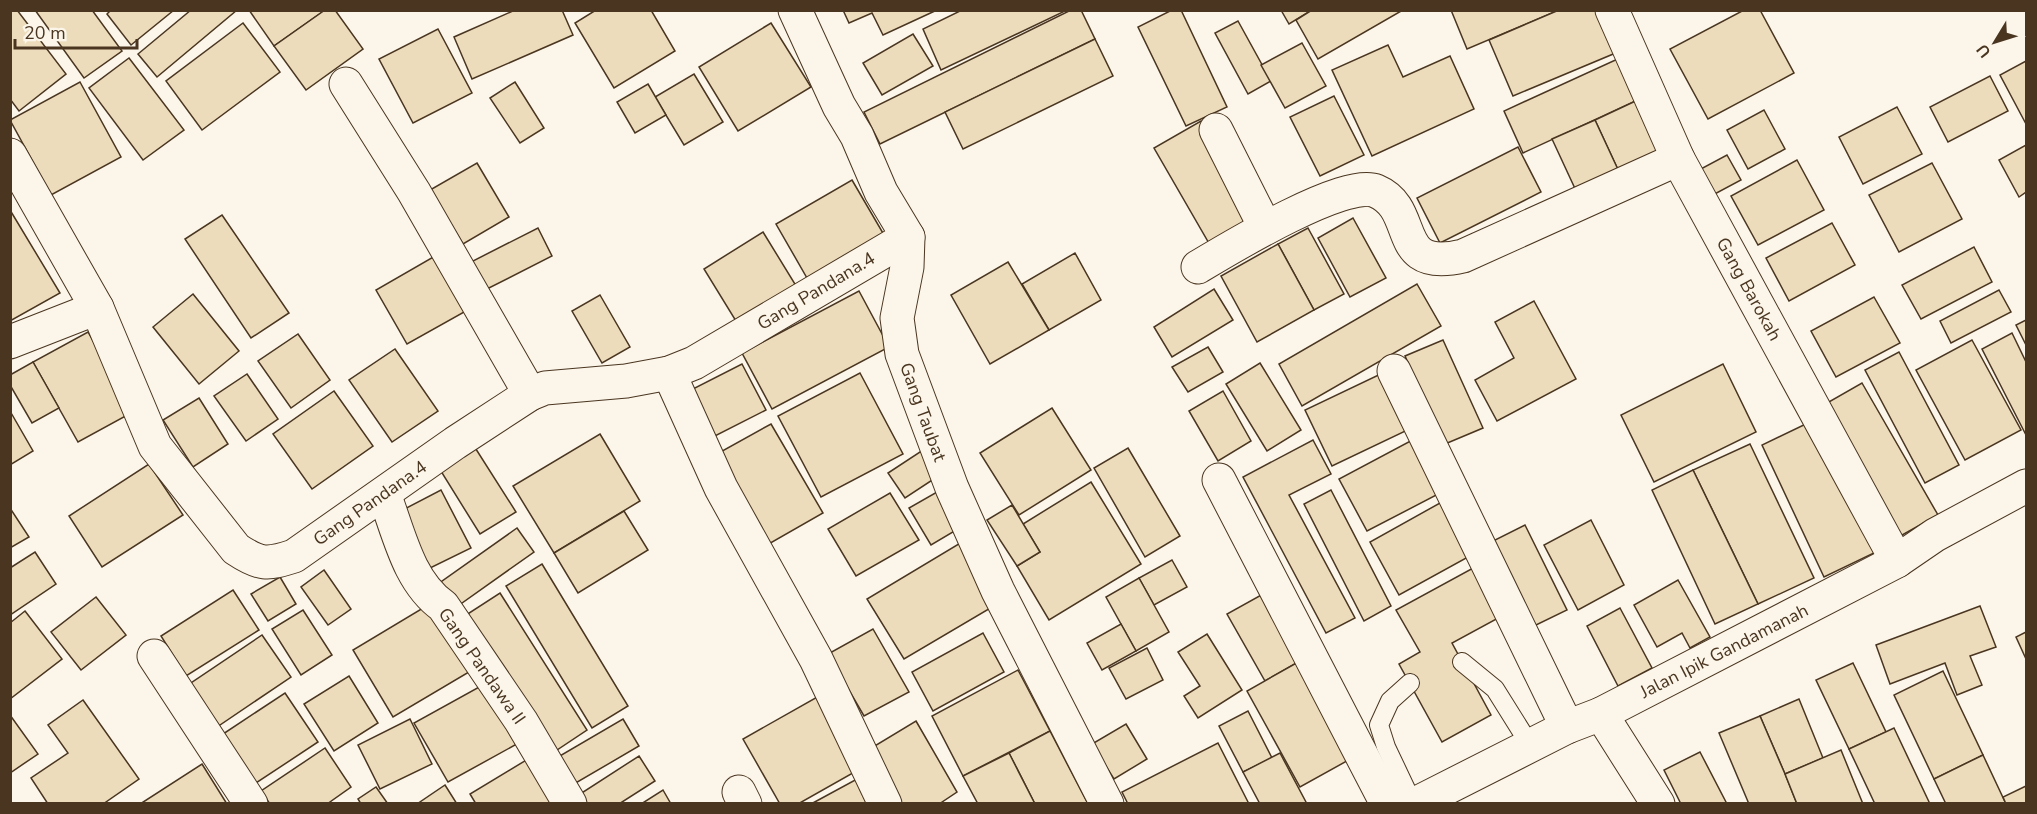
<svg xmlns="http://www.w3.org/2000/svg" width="2037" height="814" font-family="'Nunito Sans',sans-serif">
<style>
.building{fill:#ecdcbc;stroke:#4a3520;stroke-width:1.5}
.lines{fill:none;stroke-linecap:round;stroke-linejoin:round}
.service-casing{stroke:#4a3520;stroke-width:20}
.minor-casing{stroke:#4a3520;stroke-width:35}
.tertiary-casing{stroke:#4a3520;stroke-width:35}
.service{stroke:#fbf6e9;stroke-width:18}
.minor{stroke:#fbf6e9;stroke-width:33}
.tertiary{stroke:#fbf6e9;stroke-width:33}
.labels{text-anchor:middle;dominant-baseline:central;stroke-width:4.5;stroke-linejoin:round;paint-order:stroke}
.street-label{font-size:18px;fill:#4a3520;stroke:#fbf6e9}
</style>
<rect width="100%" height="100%" fill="#fbf6e9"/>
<!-- building -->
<g class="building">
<path d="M 10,10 L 17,10 L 66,74 L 19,111 L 10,99 Z"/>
<path d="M 35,10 L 92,10 L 122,51 L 84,78 Z"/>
<path d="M 111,10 L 174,10 L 131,45 L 107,14 Z"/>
<path d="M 191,10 L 237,10 L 157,77 L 138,54 Z"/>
<path d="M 249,10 L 325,10 L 274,46 Z"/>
<path d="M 325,10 L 335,10 L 363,49 L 306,90 L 274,46 Z"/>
<path d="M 515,10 L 562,10 L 573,35 L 472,79 L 454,37 Z"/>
<path d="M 596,10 L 651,10 L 675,51 L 614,88 L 575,23 Z"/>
<path d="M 843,10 L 937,10 L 883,35 L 872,13 L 849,23 Z"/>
<path d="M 962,10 L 1062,10 L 1063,12 L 941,70 L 923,29 Z"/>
<path d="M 1071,10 L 1081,10 L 1095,39 L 880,144 L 864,112 Z"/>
<path d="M 1172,10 L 1181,10 L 1227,107 L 1186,126 L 1138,27 Z"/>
<path d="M 1281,10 L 1312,10 L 1289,24 Z"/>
<path d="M 1312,10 L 1403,10 L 1318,59 L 1296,20 Z"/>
<path d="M 1451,10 L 1559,10 L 1467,49 Z"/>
<path d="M 1559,10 L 1600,10 L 1618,52 L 1513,96 L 1489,40 Z"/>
<path d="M 1744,10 L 1760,10 L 1794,73 L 1708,119 L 1670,49 Z"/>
<path d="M 1238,21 L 1271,81 L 1248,94 L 1215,33 Z"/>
<path d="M 243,23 L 280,72 L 202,130 L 166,81 Z"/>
<path d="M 771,23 L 811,87 L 738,131 L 699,67 Z"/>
<path d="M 438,29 L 472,93 L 413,123 L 379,59 Z"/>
<path d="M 913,34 L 933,66 L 882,95 L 863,63 Z"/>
<path d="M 1095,39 L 1113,76 L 963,149 L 945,112 Z"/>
<path d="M 1302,43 L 1326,86 L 1285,108 L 1261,65 Z"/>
<path d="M 1388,45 L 1403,77 L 1450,56 L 1474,109 L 1372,156 L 1332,70 Z"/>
<path d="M 1622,57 L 1642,98 L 1523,153 L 1504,111 Z"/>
<path d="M 129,58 L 184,130 L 143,160 L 89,88 Z"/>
<path d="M 2026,61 L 2026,124 L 2000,75 Z"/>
<path d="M 694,74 L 723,122 L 684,145 L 655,97 Z"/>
<path d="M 1990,76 L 2008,111 L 1948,142 L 1930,107 Z"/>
<path d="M 80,82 L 121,157 L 51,195 L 10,120 Z"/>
<path d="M 515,82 L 544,128 L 520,143 L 490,98 Z"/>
<path d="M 648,84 L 666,115 L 635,133 L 617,102 Z"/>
<path d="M 1334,96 L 1364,155 L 1320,176 L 1290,117 Z"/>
<path d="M 1642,98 L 1668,155 L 1621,176 L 1595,120 Z"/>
<path d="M 1897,107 L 1922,154 L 1863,184 L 1839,137 Z"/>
<path d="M 1764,110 L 1785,149 L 1748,169 L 1727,130 Z"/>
<path d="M 1595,120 L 1621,176 L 1578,195 L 1552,139 Z"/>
<path d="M 1201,121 L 1257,219 L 1210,245 L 1154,148 Z"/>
<path d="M 2026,145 L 2026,192 L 2019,197 L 1999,160 Z"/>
<path d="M 1518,147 L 1541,192 L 1440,243 L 1417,198 Z"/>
<path d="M 1727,155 L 1741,180 L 1711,196 L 1697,171 Z"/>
<path d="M 1797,160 L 1824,210 L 1758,245 L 1731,196 Z"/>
<path d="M 477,163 L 509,217 L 463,244 L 430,190 Z"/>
<path d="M 1932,163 L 1962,219 L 1899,252 L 1869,195 Z"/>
<path d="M 852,180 L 887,240 L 811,285 L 776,224 Z"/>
<path d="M 10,210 L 60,293 L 10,321 Z"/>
<path d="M 222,215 L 289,313 L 251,338 L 185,239 Z"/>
<path d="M 1353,218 L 1386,278 L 1350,297 L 1318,238 Z"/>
<path d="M 1832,223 L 1855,265 L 1789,301 L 1766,258 Z"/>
<path d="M 538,228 L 552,256 L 483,291 L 469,263 Z"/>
<path d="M 1308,228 L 1344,294 L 1314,310 L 1278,244 Z"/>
<path d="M 763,232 L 798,289 L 739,326 L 704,269 Z"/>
<path d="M 1278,244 L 1314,310 L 1257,342 L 1221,276 Z"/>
<path d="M 1974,247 L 1992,282 L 1921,319 L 1902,285 Z"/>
<path d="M 1075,253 L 1101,300 L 1049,330 L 1022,284 Z"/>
<path d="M 435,256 L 466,311 L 407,344 L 376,290 Z"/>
<path d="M 1008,262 L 1049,330 L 990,364 L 951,295 Z"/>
<path d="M 1417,284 L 1441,326 L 1302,406 L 1279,364 Z"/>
<path d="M 1214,289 L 1233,320 L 1172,357 L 1154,327 Z"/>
<path d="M 1999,290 L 2011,312 L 1951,343 L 1940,321 Z"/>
<path d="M 859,291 L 889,347 L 772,409 L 742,353 Z"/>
<path d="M 193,294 L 239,351 L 199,384 L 153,327 Z"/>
<path d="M 600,295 L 630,347 L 602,363 L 572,311 Z"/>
<path d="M 1874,297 L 1900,343 L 1836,377 L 1811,331 Z"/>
<path d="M 1534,301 L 1576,379 L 1497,421 L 1475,380 L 1514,358 L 1495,322 Z"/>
<path d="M 2026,320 L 2026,345 L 2016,325 Z"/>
<path d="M 88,332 L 133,412 L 78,442 L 33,362 Z"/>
<path d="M 2012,333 L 2026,362 L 2026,435 L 1982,349 Z"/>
<path d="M 298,334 L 330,380 L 291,408 L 258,361 Z"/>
<path d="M 1443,340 L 1483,428 L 1445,444 L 1405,356 Z"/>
<path d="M 1972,340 L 2021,430 L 1965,460 L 1916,370 Z"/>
<path d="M 1208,347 L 1223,372 L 1188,392 L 1172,367 Z"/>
<path d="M 395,349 L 438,411 L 392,442 L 349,380 Z"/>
<path d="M 1899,352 L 1959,465 L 1925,483 L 1865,370 Z"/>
<path d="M 33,362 L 59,408 L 32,423 L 10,385 L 10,375 Z"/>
<path d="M 1260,363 L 1301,430 L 1267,451 L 1226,384 Z"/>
<path d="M 742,364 L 766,410 L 707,440 L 683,394 Z"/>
<path d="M 1723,364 L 1756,432 L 1654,482 L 1621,415 Z"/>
<path d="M 1389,370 L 1416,426 L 1332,466 L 1305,410 Z"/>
<path d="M 860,373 L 903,454 L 821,497 L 778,416 Z"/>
<path d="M 247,374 L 278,419 L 246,441 L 214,396 Z"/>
<path d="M 1862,383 L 1938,515 L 1895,539 L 1820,407 Z"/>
<path d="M 334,391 L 373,446 L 312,489 L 273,434 Z"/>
<path d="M 1223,391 L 1251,441 L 1218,461 L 1189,411 Z"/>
<path d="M 199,398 L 228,444 L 193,467 L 163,420 Z"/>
<path d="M 1052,408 L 1091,470 L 1019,515 L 980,453 Z"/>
<path d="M 10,411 L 33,451 L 10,465 Z"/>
<path d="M 1812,421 L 1874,553 L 1824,577 L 1762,445 Z"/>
<path d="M 771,424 L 823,513 L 767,545 L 715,455 Z"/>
<path d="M 600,434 L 640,501 L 554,553 L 513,486 Z"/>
<path d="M 1418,437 L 1446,490 L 1367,531 L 1339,479 Z"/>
<path d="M 1313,440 L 1331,474 L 1289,495 L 1355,618 L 1326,633 L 1243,477 Z"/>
<path d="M 1750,444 L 1814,578 L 1758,604 L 1693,470 Z"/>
<path d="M 474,446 L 516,512 L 480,534 L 439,468 Z"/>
<path d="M 926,448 L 943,473 L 905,498 L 888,473 Z"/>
<path d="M 1128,448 L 1180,536 L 1145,557 L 1094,468 Z"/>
<path d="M 149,464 L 183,515 L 102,567 L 69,516 Z"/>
<path d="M 1693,470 L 1758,604 L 1715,624 L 1652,490 Z"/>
<path d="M 1091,482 L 1141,564 L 1049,620 L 1017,566 L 1040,552 L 1023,524 Z"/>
<path d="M 441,490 L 471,548 L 424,571 L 395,514 Z"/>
<path d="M 1331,490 L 1391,606 L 1364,621 L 1304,504 Z"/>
<path d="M 937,492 L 958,529 L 931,545 L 909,508 Z"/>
<path d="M 890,493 L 919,540 L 856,576 L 828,529 Z"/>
<path d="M 1449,498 L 1479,551 L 1399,595 L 1370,542 Z"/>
<path d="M 1012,505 L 1040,552 L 1017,566 L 987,520 Z"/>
<path d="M 10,508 L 29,537 L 10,548 Z"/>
<path d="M 624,511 L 648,550 L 578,593 L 554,553 Z"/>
<path d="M 1591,520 L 1624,585 L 1578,610 L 1544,545 Z"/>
<path d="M 1525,525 L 1567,610 L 1534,626 L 1491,542 Z"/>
<path d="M 517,528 L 534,552 L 455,608 L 438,584 Z"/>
<path d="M 962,542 L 999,603 L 904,659 L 867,599 Z"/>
<path d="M 35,552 L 56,584 L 10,615 L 10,568 Z"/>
<path d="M 1172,560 L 1187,587 L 1154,605 L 1139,578 Z"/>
<path d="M 542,564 L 628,706 L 592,728 L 506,586 Z"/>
<path d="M 1475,567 L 1502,616 L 1452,643 L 1491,715 L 1442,742 L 1399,664 L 1420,652 L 1396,610 Z"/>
<path d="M 324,570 L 351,609 L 328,625 L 301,587 Z"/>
<path d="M 280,577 L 296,604 L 268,621 L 251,594 Z"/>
<path d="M 1139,578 L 1169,632 L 1136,651 L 1106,597 Z"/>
<path d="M 1678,580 L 1710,637 L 1690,648 L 1682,633 L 1657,647 L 1634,605 Z"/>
<path d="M 233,590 L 259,630 L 186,676 L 161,636 Z"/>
<path d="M 500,593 L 587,730 L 551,754 L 463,617 Z"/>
<path d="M 1263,594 L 1300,661 L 1265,681 L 1227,614 Z"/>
<path d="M 96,597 L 126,635 L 81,670 L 51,632 Z"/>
<path d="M 428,605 L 469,672 L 393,717 L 353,650 Z"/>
<path d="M 1980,606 L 1996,647 L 1970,656 L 1982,685 L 1957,695 L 1945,663 L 1890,684 L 1876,645 Z"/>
<path d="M 1620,608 L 1652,668 L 1618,686 L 1587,626 Z"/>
<path d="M 303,610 L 332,655 L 301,675 L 272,629 Z"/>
<path d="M 25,611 L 62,659 L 10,699 L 10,623 Z"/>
<path d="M 1121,624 L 1136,651 L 1102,670 L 1087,643 Z"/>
<path d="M 873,629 L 909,692 L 864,716 L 828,654 Z"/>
<path d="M 2026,632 L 2026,659 L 2016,637 Z"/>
<path d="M 983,633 L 1004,672 L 933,711 L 912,672 Z"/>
<path d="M 1207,634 L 1242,690 L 1198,718 L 1184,696 L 1200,686 L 1178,652 Z"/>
<path d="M 262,635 L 291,677 L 217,727 L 188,685 Z"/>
<path d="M 1147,648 L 1163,680 L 1126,699 L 1109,668 Z"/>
<path d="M 1300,661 L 1354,757 L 1300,787 L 1247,691 Z"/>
<path d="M 1853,663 L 1886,732 L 1849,749 L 1816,680 Z"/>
<path d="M 1018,670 L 1050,731 L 963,776 L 932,716 Z"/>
<path d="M 1943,671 L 1983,755 L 1934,779 L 1894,695 Z"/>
<path d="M 349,676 L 378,723 L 334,751 L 304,704 Z"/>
<path d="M 490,681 L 524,740 L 448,782 L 414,723 Z"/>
<path d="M 285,693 L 318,742 L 256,783 L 223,734 Z"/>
<path d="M 819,696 L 860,769 L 798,804 L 780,804 L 743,739 Z"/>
<path d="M 1799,699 L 1823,758 L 1785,774 L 1760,716 Z"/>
<path d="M 83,700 L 139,779 L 103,804 L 48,804 L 31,778 L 68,753 L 48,725 Z"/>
<path d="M 1248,711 L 1272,758 L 1243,772 L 1219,726 Z"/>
<path d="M 10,715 L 38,754 L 10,773 Z"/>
<path d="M 1760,716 L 1785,774 L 1797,804 L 1749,804 L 1719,733 Z"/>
<path d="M 410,719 L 432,764 L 380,789 L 358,745 Z"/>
<path d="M 623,719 L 639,746 L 574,784 L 558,757 Z"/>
<path d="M 916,721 L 957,792 L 939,804 L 900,804 L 868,750 Z"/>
<path d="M 1126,724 L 1147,759 L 1114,779 L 1092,744 Z"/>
<path d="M 1894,728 L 1930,804 L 1875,804 L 1849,749 Z"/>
<path d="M 1050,731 L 1088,804 L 1035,804 L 1009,753 Z"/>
<path d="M 1218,743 L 1249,804 L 1128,804 L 1122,792 Z"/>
<path d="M 325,748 L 351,787 L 327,804 L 270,804 L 261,791 Z"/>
<path d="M 1841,750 L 1863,804 L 1797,804 L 1785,774 Z"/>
<path d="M 1700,752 L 1727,804 L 1681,804 L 1664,770 Z"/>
<path d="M 1009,753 L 1035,804 L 978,804 L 963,776 Z"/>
<path d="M 1280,753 L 1307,804 L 1260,804 L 1243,772 Z"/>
<path d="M 1983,755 L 2006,804 L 1946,804 L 1934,779 Z"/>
<path d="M 533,756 L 552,804 L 476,804 L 470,794 Z"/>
<path d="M 639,756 L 655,781 L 619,804 L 582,804 L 577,796 Z"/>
<path d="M 202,764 L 227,804 L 140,804 Z"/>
<path d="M 857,779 L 870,804 L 811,804 Z"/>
<path d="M 445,785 L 457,804 L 417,804 Z"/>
<path d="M 2026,786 L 2026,804 L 2006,804 L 2003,797 Z"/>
<path d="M 376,787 L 388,804 L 361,804 L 358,799 Z"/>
<path d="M 663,790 L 671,804 L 641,804 Z"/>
</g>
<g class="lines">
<!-- service casing -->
<g class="service-casing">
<g id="service">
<path d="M 1462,662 L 1495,689 L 1530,745"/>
<path d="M 1410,683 L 1390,701 L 1379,725 L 1386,747 L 1413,804"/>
</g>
</g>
<!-- minor casing -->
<g class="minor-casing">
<g id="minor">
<path d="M 795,10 L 839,106 L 857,136 L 881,192 L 908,237 L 907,267 L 897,318 L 902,354 L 952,488 L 998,591 L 1107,804"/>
<path d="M 1612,10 L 1678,159 L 1897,561"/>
<path d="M 346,84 L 414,192 L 530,394"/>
<path d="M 1216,130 L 1265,227"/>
<path d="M 10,155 L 97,308 L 155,446 L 236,549 C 260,565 267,565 294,556 L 455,443 L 530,394 L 545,388 L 626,381 L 669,373 L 694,363 L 908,237"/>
<path d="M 1198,267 C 1228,249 1345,178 1376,191 C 1421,210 1389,273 1463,256 L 1678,159"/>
<path d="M 10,342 L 97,308"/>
<path d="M 1394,371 L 1567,727"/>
<path d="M 669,373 L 721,488 L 816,659 L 885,804"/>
<path d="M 1219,480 L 1387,804"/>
<path d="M 384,494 C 399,533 408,581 443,606 L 521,721 L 570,804"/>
<path d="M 154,656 L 251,804"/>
<path d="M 1601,714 L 1658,804"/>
<path d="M 739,792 L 745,804"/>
</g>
</g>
<!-- tertiary casing -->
<g class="tertiary-casing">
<path id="tertiary" d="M 1415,804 L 1567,727 L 1601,714 L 1897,561 L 1935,535 L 2026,486"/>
</g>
<!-- service -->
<use href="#service" class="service"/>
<!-- minor -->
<use href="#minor" class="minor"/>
<!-- tertiary -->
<use href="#tertiary" class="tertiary"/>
</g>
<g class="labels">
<!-- street labels -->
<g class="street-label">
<text transform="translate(1749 289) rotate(61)">Gang Barokah</text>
<text transform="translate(816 291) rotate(-31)">Gang Pandana.4</text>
<text transform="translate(923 412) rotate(70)">Gang Taubat</text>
<text transform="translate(370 503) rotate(-35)">Gang Pandana.4</text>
<text transform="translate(1724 651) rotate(-27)">Jalan Ipik Gandamanah</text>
<text transform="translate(482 666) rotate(55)">Gang Pandawa II</text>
</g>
</g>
<!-- border -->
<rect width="2037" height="814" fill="none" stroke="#4a3520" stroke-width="24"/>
<!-- north arrow -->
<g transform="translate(1995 42) rotate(232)" stroke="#fbf6e9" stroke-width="4.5" paint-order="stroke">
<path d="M0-4.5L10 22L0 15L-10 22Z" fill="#4a3520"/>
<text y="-9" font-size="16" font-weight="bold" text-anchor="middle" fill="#4a3520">U</text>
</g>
<!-- scale -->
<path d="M15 39v9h122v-9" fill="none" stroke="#4a3520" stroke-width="3"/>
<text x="24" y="39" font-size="18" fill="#4a3520" stroke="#fbf6e9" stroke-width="4.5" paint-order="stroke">20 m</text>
</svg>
